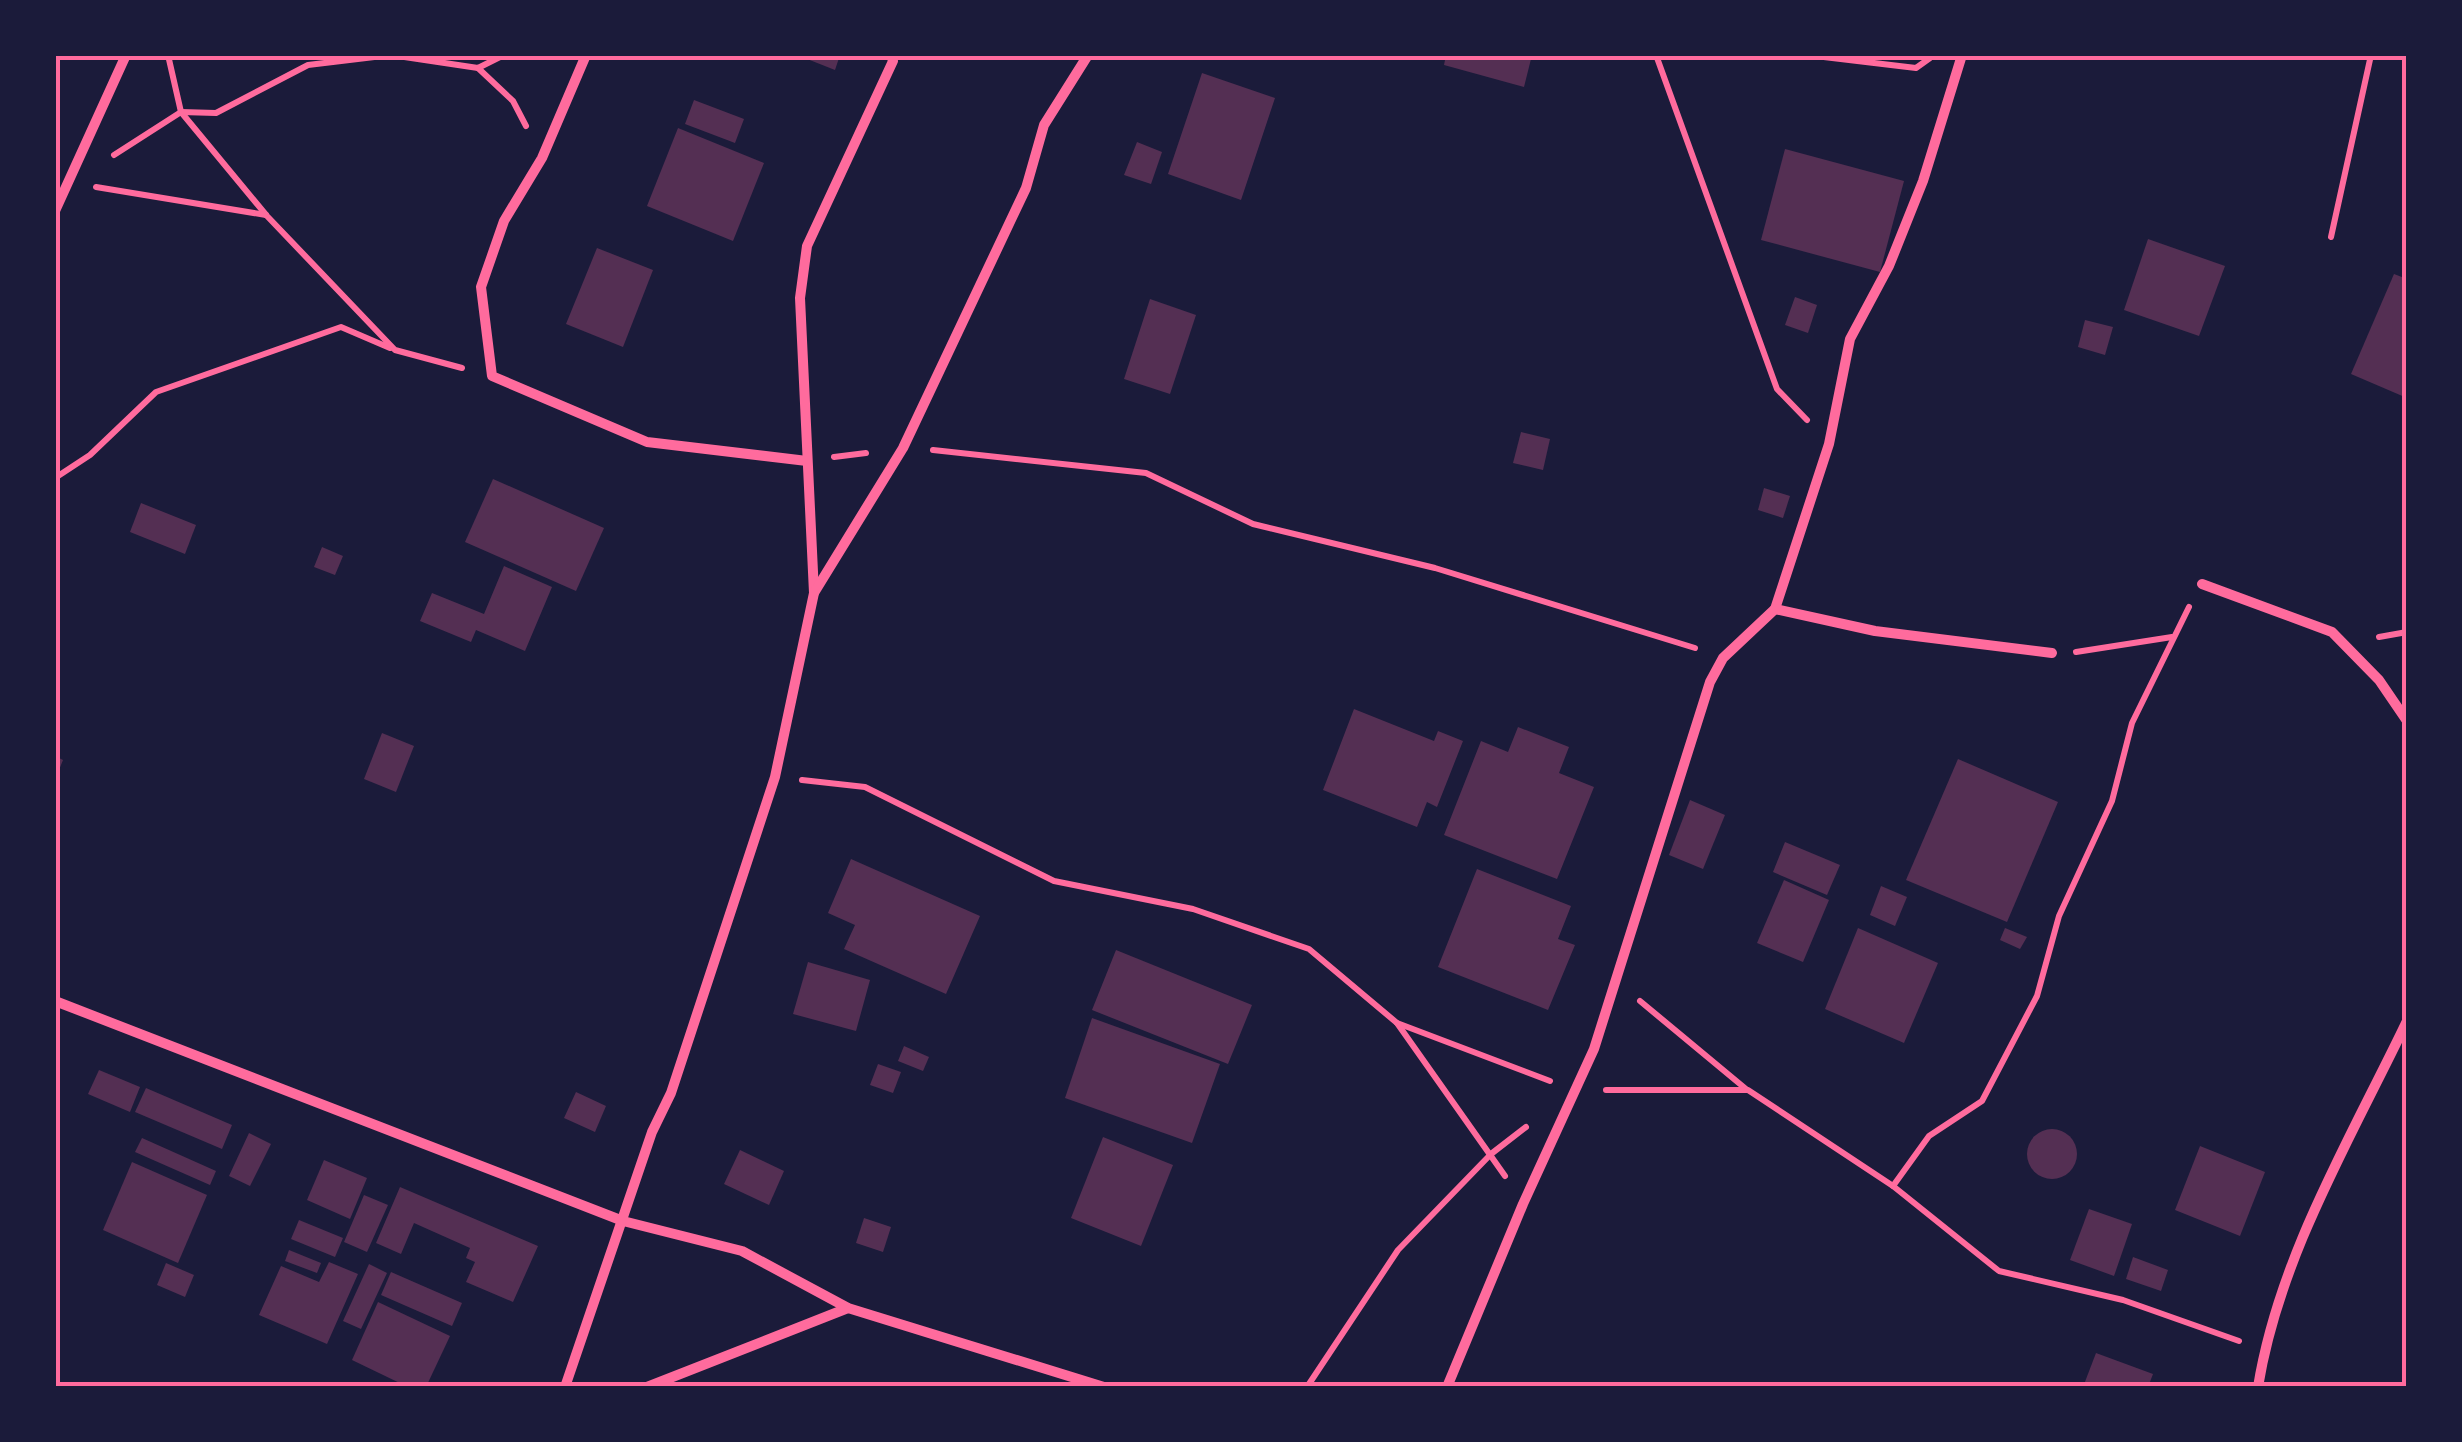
<svg xmlns="http://www.w3.org/2000/svg" width="2462" height="1442" font-family="Lato,sans-serif">
<style>
.building{fill:#542f53}
.lines{fill:none;stroke-linecap:round;stroke-linejoin:round}
.path{stroke:#ff6b9d;stroke-width:6}
.minor{stroke:#ff6b9d;stroke-width:10}
.neatline{fill:none;stroke:#ff6b9d;stroke-width:4}
</style>
<rect width="100%" height="100%" fill="#1b1b3a"/>
<!-- building -->
<g class="building">
<path d="M 797,55 L 840,55 L 835,70 Z"/>
<path d="M 1446,55 L 1532,55 L 1524,87 L 1444,65 Z"/>
<path d="M 1202,73 L 1275,98 L 1241,200 L 1168,174 Z"/>
<path d="M 694,100 L 744,119 L 735,143 L 685,124 Z"/>
<path d="M 678,128 L 764,163 L 733,241 L 647,206 Z"/>
<path d="M 1137,142 L 1162,152 L 1151,184 L 1124,175 Z"/>
<path d="M 1785,149 L 1904,181 L 1880,272 L 1761,240 Z"/>
<path d="M 2148,239 L 2225,266 L 2199,336 L 2124,310 Z"/>
<path d="M 597,248 L 653,270 L 623,347 L 566,324 Z"/>
<path d="M 2394,274 L 2407,279 L 2407,398 L 2351,374 Z"/>
<path d="M 1795,297 L 1817,305 L 1808,333 L 1785,325 Z"/>
<path d="M 1150,299 L 1196,315 L 1170,394 L 1124,379 Z"/>
<path d="M 2085,320 L 2113,327 L 2105,355 L 2078,347 Z"/>
<path d="M 1521,432 L 1550,439 L 1543,470 L 1513,463 Z"/>
<path d="M 493,479 L 604,528 L 576,591 L 465,542 Z"/>
<path d="M 1764,488 L 1790,496 L 1783,518 L 1758,510 Z"/>
<path d="M 141,503 L 196,525 L 185,554 L 130,532 Z"/>
<path d="M 322,547 L 343,556 L 335,575 L 314,567 Z"/>
<path d="M 504,566 L 552,587 L 525,651 L 476,630 L 471,642 L 420,621 L 432,593 L 484,614 Z"/>
<path d="M 1354,709 L 1434,741 L 1438,731 L 1463,741 L 1437,807 L 1427,802 L 1417,827 L 1323,790 Z"/>
<path d="M 1518,727 L 1569,747 L 1559,773 L 1594,787 L 1557,879 L 1444,835 L 1481,741 L 1508,752 Z"/>
<path d="M 382,733 L 414,746 L 396,792 L 364,779 Z"/>
<path d="M 55,756 L 63,760 L 55,780 Z"/>
<path d="M 1958,759 L 2058,802 L 2007,922 L 1906,880 Z"/>
<path d="M 1690,800 L 1725,815 L 1703,869 L 1669,855 Z"/>
<path d="M 1785,842 L 1840,865 L 1827,895 L 1773,872 Z"/>
<path d="M 851,859 L 980,916 L 946,994 L 844,949 L 855,925 L 828,913 Z"/>
<path d="M 1477,869 L 1571,906 L 1558,939 L 1575,945 L 1548,1010 L 1438,967 Z"/>
<path d="M 1784,880 L 1829,900 L 1803,962 L 1757,943 Z"/>
<path d="M 1881,886 L 1907,897 L 1895,926 L 1870,915 Z"/>
<path d="M 1858,928 L 1938,963 L 1904,1043 L 1825,1009 Z"/>
<path d="M 2005,928 L 2027,937 L 2020,949 L 2000,940 Z"/>
<path d="M 1116,950 L 1252,1005 L 1228,1064 L 1092,1010 Z"/>
<path d="M 808,962 L 870,980 L 856,1031 L 793,1014 Z"/>
<path d="M 1092,1018 L 1220,1064 L 1192,1143 L 1065,1098 Z"/>
<path d="M 904,1046 L 929,1057 L 923,1071 L 898,1061 Z"/>
<path d="M 878,1064 L 901,1072 L 893,1093 L 870,1085 Z"/>
<path d="M 99,1070 L 140,1087 L 130,1112 L 88,1094 Z"/>
<path d="M 146,1088 L 232,1125 L 222,1149 L 135,1112 Z"/>
<path d="M 576,1092 L 606,1106 L 595,1132 L 564,1118 Z"/>
<circle cx="2052" cy="1154" r="25"/>
<path d="M 249,1133 L 271,1144 L 250,1186 L 229,1176 Z"/>
<path d="M 1103,1137 L 1173,1165 L 1141,1246 L 1071,1218 Z"/>
<path d="M 142,1138 L 216,1171 L 210,1185 L 135,1152 Z"/>
<path d="M 2200,1146 L 2265,1172 L 2240,1236 L 2175,1210 Z"/>
<path d="M 740,1150 L 784,1171 L 769,1205 L 724,1184 Z"/>
<path d="M 324,1160 L 367,1178 L 350,1219 L 307,1200 Z"/>
<path d="M 132,1162 L 207,1195 L 178,1263 L 103,1230 Z"/>
<path d="M 400,1187 L 538,1246 L 513,1302 L 466,1282 L 475,1262 L 466,1258 L 470,1248 L 414,1223 L 401,1254 L 376,1243 Z"/>
<path d="M 364,1195 L 388,1205 L 367,1252 L 344,1242 Z"/>
<path d="M 2089,1209 L 2132,1224 L 2114,1276 L 2070,1260 Z"/>
<path d="M 864,1218 L 891,1227 L 883,1252 L 856,1243 Z"/>
<path d="M 299,1220 L 343,1238 L 335,1257 L 291,1239 Z"/>
<path d="M 289,1250 L 321,1263 L 317,1273 L 285,1261 Z"/>
<path d="M 2133,1257 L 2168,1270 L 2161,1291 L 2126,1279 Z"/>
<path d="M 329,1262 L 358,1274 L 327,1344 L 259,1315 L 281,1266 L 319,1282 Z"/>
<path d="M 166,1263 L 194,1275 L 185,1297 L 157,1285 Z"/>
<path d="M 369,1264 L 387,1273 L 361,1329 L 343,1321 Z"/>
<path d="M 391,1272 L 462,1303 L 452,1326 L 381,1295 Z"/>
<path d="M 378,1302 L 450,1336 L 426,1387 L 408,1387 L 352,1360 Z"/>
<path d="M 2096,1353 L 2153,1374 L 2148,1387 L 2083,1387 Z"/>
</g>
<g class="lines">
<!-- path -->
<g class="path">
<path d="M 168,55 L 181,112 L 267,216 L 395,350 L 462,368"/>
<path d="M 1656,55 L 1777,389 L 1807,420"/>
<path d="M 1807,55 L 1916,68 L 1930,58"/>
<path d="M 478,68 L 513,101 L 526,126"/>
<path d="M 114,155 L 181,112 L 216,113 L 308,65 L 391,55 L 478,68 L 504,55"/>
<path d="M 96,187 L 266,215"/>
<path d="M 2331,237 L 2371,55"/>
<path d="M 933,450 L 1146,473 L 1253,524 L 1435,568 L 1695,648"/>
<path d="M 834,457 L 866,453"/>
<path d="M 55,478 L 90,455 L 156,392 L 341,327 L 390,348"/>
<path d="M 2379,637 L 2407,632"/>
<path d="M 2076,652 L 2172,637"/>
<path d="M 802,780 L 865,787 L 1054,881 L 1193,909 L 1309,949 L 1397,1023 L 1505,1176"/>
<path d="M 1640,1001 L 1746,1089"/>
<path d="M 1397,1023 L 1550,1081"/>
<path d="M 1606,1090 L 1748,1090 L 1893,1186 L 1999,1271 L 2123,1300 L 2239,1341"/>
<path d="M 1893,1186 L 1929,1136 L 1982,1101 L 2037,996 L 2059,916 L 2112,801 L 2132,723 L 2189,607"/>
<path d="M 1307,1387 L 1398,1250 L 1491,1154 L 1526,1127"/>
</g>
<!-- minor -->
<g class="minor">
<path d="M 586,55 L 542,158 L 504,221 L 481,287 L 492,376 L 647,442 L 807,461"/>
<path d="M 55,211 L 126,55"/>
<path d="M 2202,584 L 2332,632 L 2379,680 L 2407,721"/>
<path d="M 814,593 L 800,298 L 807,246 L 893,61 L 891,55"/>
<path d="M 1775,609 L 1829,444 L 1850,339 L 1889,266 L 1923,181 L 1962,55"/>
<path d="M 55,1001 L 623,1221 L 742,1251 L 848,1308 L 1104,1387"/>
<path d="M 565,1387 L 652,1132 L 671,1093 L 775,777 L 814,593 L 903,448 L 1026,188 L 1044,125 L 1088,55"/>
<path d="M 647,1387 L 848,1308"/>
<path d="M 1447,1387 L 1523,1204 L 1594,1049 L 1710,682 L 1723,658 L 1775,609 L 1875,631 L 2052,653"/>
<path d="M 2258,1387 C 2279,1257 2351,1138 2407,1021"/>
</g>
</g>
<!-- border -->
<rect width="2462" height="1442" fill="none" stroke="#1b1b3a" stroke-width="115"/>
<rect x="58" y="58" width="2346" height="1326" class="neatline"/>
</svg>
